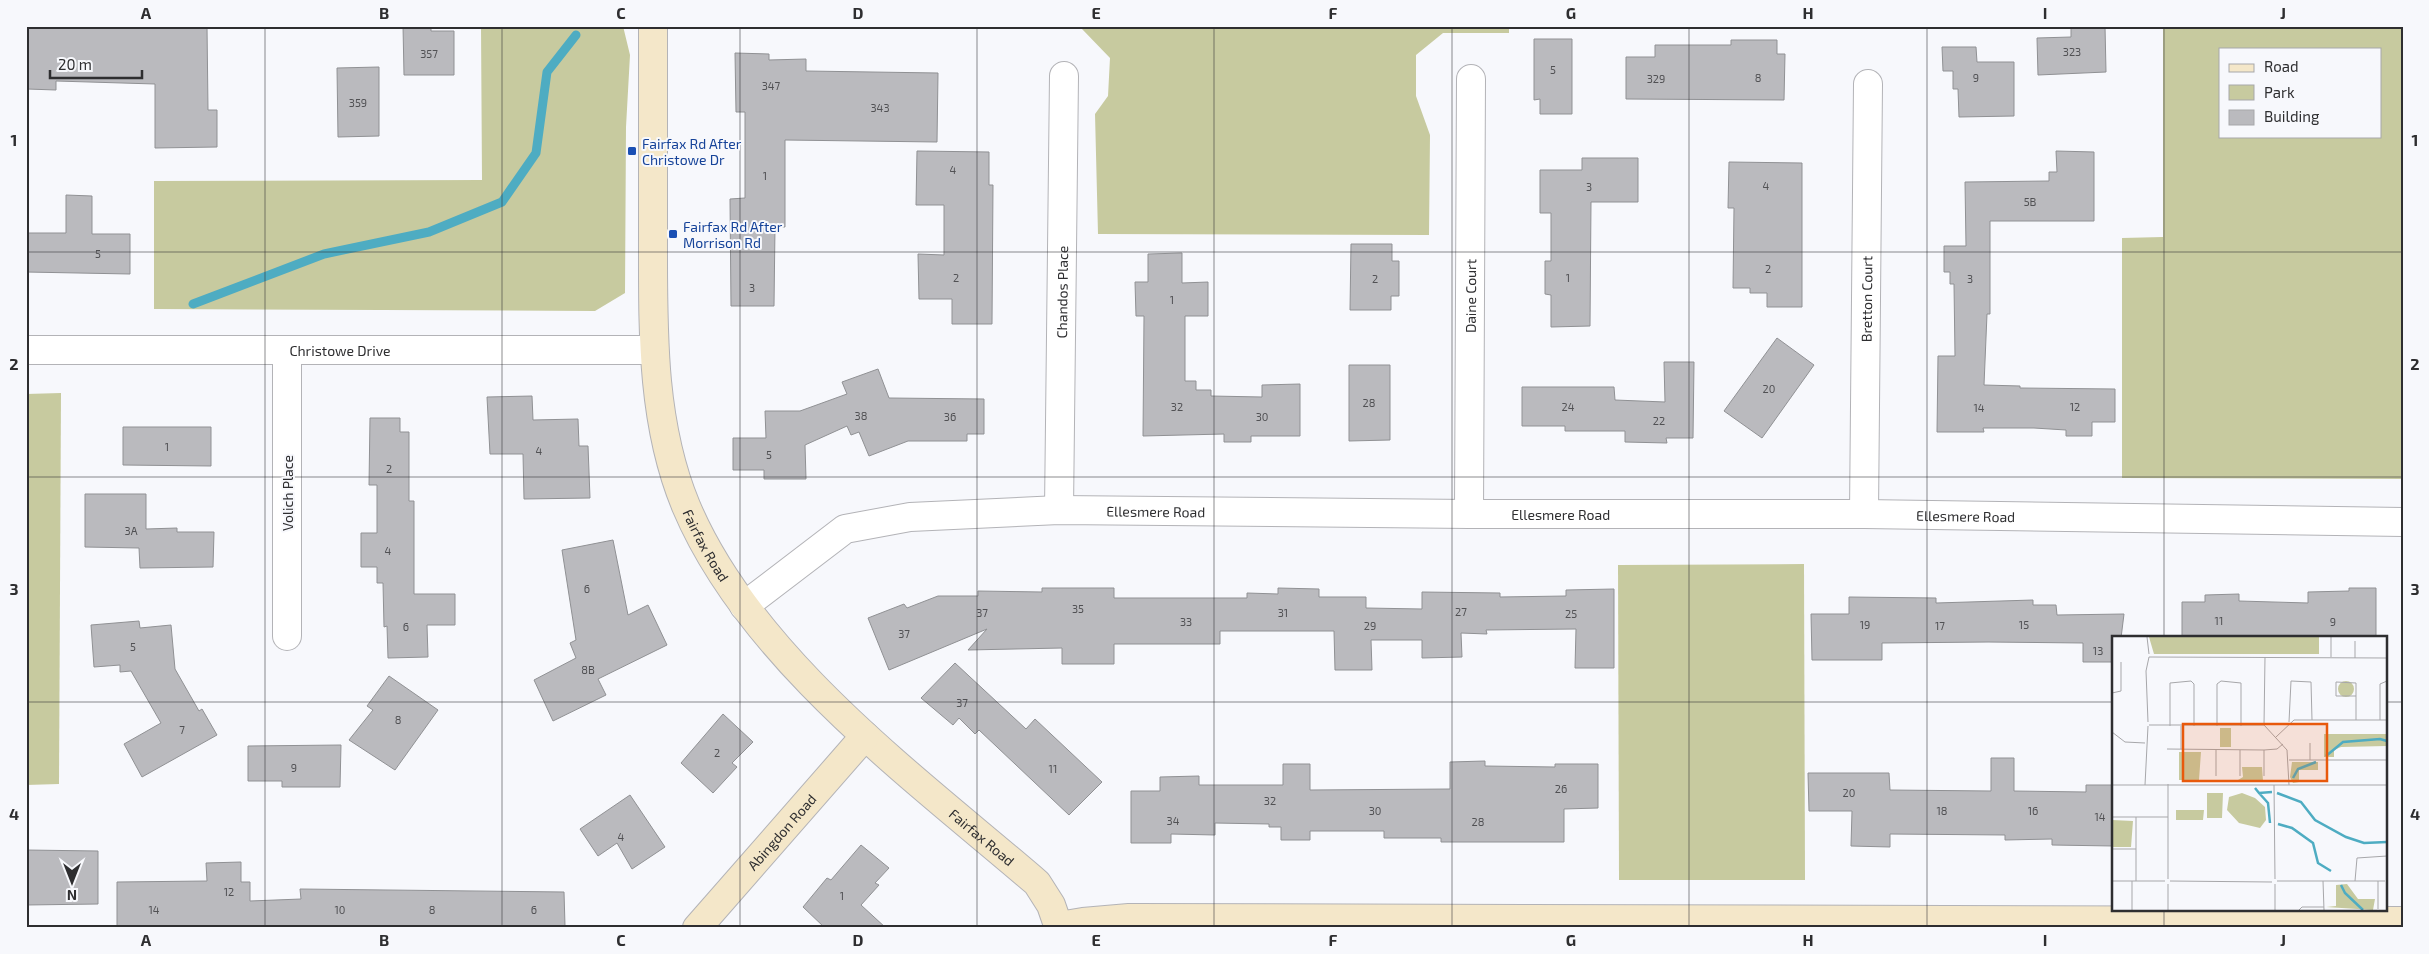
<svg xmlns="http://www.w3.org/2000/svg" width="2429" height="954" font-family="'Exo 2',sans-serif">
<style>
.green{fill:#c7ca9f;fill-rule:evenodd}
.lines{fill:none;stroke-linecap:round;stroke-linejoin:round}
.stream{stroke:#4eacc2;stroke-width:9}
.building{fill:#bababe;stroke:#909194}
.street-casing{stroke:#b3b3b7;stroke-width:30}
.secondary-casing{stroke:#b3b3b7;stroke-width:30}
.street{stroke:#fff;stroke-width:28}
.secondary{stroke:#f4e7c9;stroke-width:28}
.grid{fill:none;stroke:#2e2e30;stroke-width:1;stroke-opacity:0.55}
.transit-dot{fill:#1a4fb4;stroke:#f7f8fc;stroke-width:2}
.labels{text-anchor:middle;dominant-baseline:central;stroke-width:4;stroke-linejoin:round;paint-order:stroke}
.number-label{font-size:11px;fill:#515154}
.transit-label{font-size:14px;fill:#164399;stroke:#f7f8fc;text-anchor:start}
.street-label{font-size:14px;fill:#2e2e30;stroke:#f7f8fc}
.inset-river{fill:none;stroke:#4eacc2;stroke-width:2.5}
.inset-road{fill:none;stroke:#a7a7aa;stroke-width:1}
.view{fill:#e8590c;fill-opacity:0.15;stroke:#e8590c;stroke-width:2.5}
.inset-edge{fill:none;stroke:#2e2e30;stroke-width:2.5}
.neatline{fill:none;stroke:#2e2e30;stroke-width:2}
.grid-label{font-size:16px;text-anchor:middle;font-weight:bold;fill:#2e2e30}
</style>
<rect width="100%" height="100%" fill="#f7f8fc"/>
<!-- green -->
<g class="green">
<path d="M 481,26 L 623,26 L 630,55 L 626,127 L 625,293 L 595,311 L 154,309 L 154,181 L 482,180 Z"/>
<path d="M 1082,26 L 1509,26 L 1509,33 L 1443,33 L 1416,55 L 1416,96 L 1430,135 L 1429,235 L 1098,234 L 1095,114 L 1108,96 L 1110,58 L 1082,29 Z"/>
<path d="M 2163,26 L 2403,26 L 2403,479 L 2122,478 L 2122,238 L 2163,237 ZM 2220,49 L 2380,49 L 2380,136 L 2220,136 Z"/>
<path d="M 61,393 L 59,784 L 26,785 L 26,394 Z"/>
<path d="M 1804,564 L 1805,880 L 1619,880 L 1618,565 Z"/>
</g>
<g class="lines">
<!-- stream -->
<path class="stream" d="M 193,304 L 324,254 L 429,232 L 502,202 L 536,153 L 547,72 L 576,35"/>
</g>
<!-- building -->
<g class="building">
<path d="M 26,26 L 207,26 L 208,110 L 217,110 L 217,147 L 155,148 L 155,84 L 56,81 L 56,90 L 27,89 Z"/>
<path d="M 403,26 L 431,26 L 431,31 L 454,31 L 454,75 L 404,75 Z"/>
<path d="M 2077,26 L 2105,26 L 2106,72 L 2038,75 L 2037,38 L 2071,37 L 2071,28 Z"/>
<path d="M 1534,39 L 1572,39 L 1572,114 L 1540,114 L 1540,99 L 1534,100 Z"/>
<path d="M 1731,40 L 1777,40 L 1777,54 L 1785,54 L 1784,100 L 1626,99 L 1626,57 L 1655,57 L 1655,45 L 1731,45 Z"/>
<path d="M 1942,47 L 1976,47 L 1977,62 L 2014,62 L 2014,116 L 1959,117 L 1958,89 L 1953,89 L 1953,71 L 1943,71 Z"/>
<path d="M 735,53 L 769,54 L 769,60 L 806,59 L 806,71 L 938,73 L 937,142 L 785,140 L 785,227 L 775,227 L 774,306 L 731,306 L 730,199 L 745,198 L 745,112 L 736,112 Z"/>
<path d="M 379,67 L 379,136 L 338,137 L 337,68 Z"/>
<path d="M 917,151 L 989,152 L 989,185 L 993,185 L 992,324 L 952,324 L 952,299 L 919,299 L 918,254 L 944,255 L 944,205 L 916,205 Z"/>
<path d="M 2056,151 L 2094,152 L 2094,221 L 1990,221 L 1990,314 L 1987,314 L 1984,385 L 2020,386 L 2020,388 L 2115,389 L 2115,422 L 2092,422 L 2092,436 L 2066,436 L 2066,430 L 2034,428 L 1983,428 L 1984,432 L 1937,432 L 1938,356 L 1955,356 L 1954,284 L 1950,284 L 1950,272 L 1944,272 L 1944,246 L 1966,246 L 1965,182 L 2049,181 L 2049,172 L 2057,172 Z"/>
<path d="M 1582,158 L 1638,158 L 1638,202 L 1591,202 L 1590,326 L 1551,327 L 1551,295 L 1545,294 L 1545,261 L 1551,261 L 1551,213 L 1540,213 L 1540,170 L 1582,170 Z"/>
<path d="M 1729,162 L 1802,163 L 1802,307 L 1767,307 L 1767,293 L 1750,293 L 1750,288 L 1733,288 L 1734,208 L 1728,208 Z"/>
<path d="M 66,195 L 92,196 L 92,234 L 130,234 L 130,274 L 26,272 L 26,233 L 66,233 Z"/>
<path d="M 1351,244 L 1392,244 L 1392,261 L 1399,261 L 1399,296 L 1391,296 L 1391,310 L 1350,310 Z"/>
<path d="M 1182,253 L 1182,283 L 1208,282 L 1208,316 L 1185,316 L 1185,381 L 1196,381 L 1196,390 L 1211,390 L 1211,396 L 1262,397 L 1262,385 L 1300,384 L 1300,436 L 1251,436 L 1251,442 L 1224,442 L 1224,434 L 1143,436 L 1144,316 L 1136,316 L 1135,282 L 1148,282 L 1148,254 Z"/>
<path d="M 1777,338 L 1814,365 L 1762,438 L 1724,411 Z"/>
<path d="M 1664,362 L 1694,362 L 1693,438 L 1666,438 L 1667,443 L 1625,442 L 1625,431 L 1565,431 L 1565,426 L 1522,426 L 1522,387 L 1614,387 L 1615,400 L 1665,402 Z"/>
<path d="M 1349,365 L 1390,365 L 1390,440 L 1349,441 Z"/>
<path d="M 878,369 L 889,398 L 984,399 L 984,434 L 967,434 L 967,441 L 908,441 L 869,456 L 859,432 L 851,435 L 847,426 L 805,445 L 806,479 L 764,479 L 764,470 L 733,470 L 733,438 L 766,438 L 765,411 L 800,411 L 847,394 L 842,382 Z"/>
<path d="M 532,396 L 533,420 L 578,419 L 579,446 L 588,446 L 590,498 L 524,499 L 523,454 L 490,454 L 487,397 Z"/>
<path d="M 370,418 L 400,418 L 400,432 L 409,432 L 409,501 L 414,501 L 414,594 L 455,594 L 455,625 L 427,625 L 428,657 L 388,658 L 387,626 L 384,627 L 383,583 L 377,583 L 377,567 L 361,567 L 361,533 L 377,533 L 377,485 L 369,485 Z"/>
<path d="M 123,427 L 211,427 L 211,466 L 123,465 Z"/>
<path d="M 85,494 L 146,494 L 146,529 L 177,528 L 177,532 L 214,532 L 213,567 L 140,568 L 139,548 L 85,547 Z"/>
<path d="M 613,540 L 628,615 L 648,605 L 667,645 L 598,679 L 606,695 L 553,721 L 534,680 L 576,658 L 570,643 L 576,640 L 562,550 Z"/>
<path d="M 1042,588 L 1114,588 L 1114,598 L 1247,598 L 1247,593 L 1278,594 L 1278,588 L 1319,589 L 1319,597 L 1366,597 L 1366,608 L 1422,609 L 1422,592 L 1500,593 L 1500,597 L 1566,596 L 1566,590 L 1614,589 L 1614,668 L 1575,668 L 1576,629 L 1486,630 L 1487,634 L 1461,633 L 1462,657 L 1422,658 L 1422,640 L 1371,640 L 1372,670 L 1335,670 L 1334,631 L 1220,631 L 1220,644 L 1114,644 L 1114,664 L 1062,664 L 1062,648 L 968,650 L 987,629 L 889,670 L 868,618 L 904,604 L 907,608 L 938,596 L 978,596 L 978,591 L 1042,592 Z"/>
<path d="M 2349,588 L 2376,588 L 2376,638 L 2182,638 L 2182,602 L 2205,602 L 2205,595 L 2239,594 L 2239,601 L 2308,603 L 2308,592 L 2349,591 Z"/>
<path d="M 1849,597 L 1936,598 L 1936,603 L 2033,600 L 2033,605 L 2056,605 L 2057,615 L 2124,614 L 2121,638 L 2113,638 L 2113,662 L 2083,662 L 2083,643 L 1988,642 L 1882,643 L 1882,660 L 1812,660 L 1811,614 L 1849,614 Z"/>
<path d="M 139,621 L 140,628 L 171,625 L 175,669 L 199,711 L 202,709 L 217,735 L 142,777 L 124,744 L 161,723 L 131,671 L 120,672 L 120,665 L 94,667 L 91,625 Z"/>
<path d="M 955,663 L 1026,729 L 1035,719 L 1102,782 L 1069,815 L 979,730 L 975,734 L 959,718 L 953,725 L 921,698 Z"/>
<path d="M 389,676 L 438,710 L 395,770 L 349,740 L 373,710 L 367,706 Z"/>
<path d="M 723,714 L 753,742 L 732,763 L 737,767 L 713,793 L 681,763 Z"/>
<path d="M 341,745 L 340,787 L 282,787 L 282,781 L 248,781 L 248,746 Z"/>
<path d="M 1991,758 L 2014,758 L 2014,791 L 2086,792 L 2086,785 L 2113,785 L 2113,846 L 2052,845 L 2052,839 L 2005,840 L 2005,835 L 1890,834 L 1890,847 L 1851,846 L 1852,811 L 1809,811 L 1808,773 L 1889,773 L 1890,790 L 1991,791 Z"/>
<path d="M 1485,761 L 1485,766 L 1555,767 L 1555,764 L 1598,764 L 1598,808 L 1564,809 L 1564,842 L 1441,842 L 1441,838 L 1384,838 L 1384,831 L 1310,831 L 1310,840 L 1281,840 L 1281,827 L 1269,827 L 1269,824 L 1215,823 L 1215,835 L 1171,834 L 1171,843 L 1131,843 L 1131,791 L 1160,791 L 1160,777 L 1199,776 L 1199,785 L 1283,785 L 1283,764 L 1310,764 L 1310,790 L 1450,789 L 1450,762 Z"/>
<path d="M 630,795 L 665,847 L 632,869 L 617,843 L 598,856 L 580,829 Z"/>
<path d="M 861,845 L 889,868 L 875,883 L 879,885 L 861,905 L 886,928 L 825,928 L 803,907 L 827,878 L 831,880 Z"/>
<path d="M 26,850 L 98,851 L 98,904 L 26,905 Z"/>
<path d="M 241,862 L 241,882 L 250,882 L 250,901 L 301,899 L 300,889 L 564,892 L 565,926 L 117,928 L 117,882 L 207,881 L 206,863 Z"/>
</g>
<g class="lines">
<!-- street casing -->
<g class="street-casing">
<g id="street">
<path id="s1" d="M 26,350 L 653,350"/>
<path id="s2" d="M 1059,510 L 1064,76"/>
<path id="s3" d="M 1469,514 L 1471,79"/>
<path id="s4" d="M 1864,514 L 1868,84"/>
<path id="s5" d="M 744,606 L 845,529 L 910,517 L 1059,510 L 1469,514 L 1864,514 L 2403,522"/>
<path d="M 287,636 L 287,351"/>
</g>
</g>
<!-- secondary casing -->
<g class="secondary-casing">
<g id="secondary">
<path id="s6" d="M 653,26 C 653,97 653,167 653,238 C 653,328 651,422 686,506 C 750,658 915,778 1037,883 L 1051,905 L 1059,928"/>
<path d="M 1059,926 L 1083,922 L 1129,918 L 2403,921"/>
<path id="s7" d="M 697,928 L 865,736"/>
</g>
</g>
<!-- street -->
<use href="#street" class="street"/>
<!-- secondary -->
<use href="#secondary" class="secondary"/>
</g>
<!-- grid -->
<path class="grid" d="M 265,26 L 265,928M 502,26 L 502,928M 740,26 L 740,928M 977,26 L 977,928M 1214,26 L 1214,928M 1452,26 L 1452,928M 1689,26 L 1689,928M 1927,26 L 1927,928M 2164,26 L 2164,638M 26,252 L 2403,252M 26,477 L 2403,477M 26,702 L 2113,702M 2385,702 L 2403,702M 2164,910 L 2164,928"/>
<!-- markers -->
<g class="transit-dot">
<rect x="627" y="146" width="10" height="10" rx="2.5"/>
<rect x="668" y="229" width="10" height="10" rx="2.5"/>
</g>
<g class="labels">
<!-- number labels -->
<g class="number-label">
<text x="2072" y="51">323</text>
<text x="429" y="53">357</text>
<text x="1553" y="69">5</text>
<text x="1758" y="77">8</text>
<text x="1976" y="77">9</text>
<text x="1656" y="78">329</text>
<text x="771" y="85">347</text>
<text x="358" y="102">359</text>
<text x="880" y="107">343</text>
<text x="953" y="169">4</text>
<text x="765" y="175">1</text>
<text x="1766" y="185">4</text>
<text x="1589" y="186">3</text>
<text x="2030" y="201">5B</text>
<text x="98" y="253">5</text>
<text x="1768" y="268">2</text>
<text x="956" y="277">2</text>
<text x="1568" y="277">1</text>
<text x="1375" y="278">2</text>
<text x="1970" y="278">3</text>
<text x="752" y="287">3</text>
<text x="1172" y="299">1</text>
<text x="1769" y="388">20</text>
<text x="1369" y="402">28</text>
<text x="1177" y="406">32</text>
<text x="1568" y="406">24</text>
<text x="2075" y="406">12</text>
<text x="1979" y="407">14</text>
<text x="861" y="415">38</text>
<text x="950" y="416">36</text>
<text x="1262" y="416">30</text>
<text x="1659" y="420">22</text>
<text x="167" y="446">1</text>
<text x="539" y="450">4</text>
<text x="769" y="454">5</text>
<text x="389" y="468">2</text>
<text x="131" y="530">3A</text>
<text x="388" y="550">4</text>
<text x="587" y="588">6</text>
<text x="1078" y="608">35</text>
<text x="1461" y="611">27</text>
<text x="982" y="612">37</text>
<text x="1283" y="612">31</text>
<text x="1571" y="613">25</text>
<text x="2219" y="620">11</text>
<text x="1186" y="621">33</text>
<text x="2333" y="621">9</text>
<text x="1865" y="624">19</text>
<text x="2024" y="624">15</text>
<text x="1370" y="625">29</text>
<text x="1940" y="625">17</text>
<text x="406" y="626">6</text>
<text x="904" y="633">37</text>
<text x="133" y="646">5</text>
<text x="2098" y="650">13</text>
<text x="588" y="669">8B</text>
<text x="962" y="702">37</text>
<text x="398" y="719">8</text>
<text x="182" y="729">7</text>
<text x="717" y="752">2</text>
<text x="294" y="767">9</text>
<text x="1053" y="768">11</text>
<text x="1561" y="788">26</text>
<text x="1849" y="792">20</text>
<text x="1270" y="800">32</text>
<text x="1375" y="810">30</text>
<text x="1942" y="810">18</text>
<text x="2033" y="810">16</text>
<text x="2100" y="816">14</text>
<text x="1173" y="820">34</text>
<text x="1478" y="821">28</text>
<text x="621" y="836">4</text>
<text x="229" y="891">12</text>
<text x="842" y="895">1</text>
<text x="154" y="909">14</text>
<text x="340" y="909">10</text>
<text x="432" y="909">8</text>
<text x="534" y="909">6</text>
</g>
<!-- transit labels -->
<g class="transit-label">
<text x="642" y="143">Fairfax Rd After<tspan x="642" dy="16">Christowe Dr</tspan></text>
<text x="683" y="226">Fairfax Rd After<tspan x="683" dy="16">Morrison Rd</tspan></text>
</g>
<!-- street labels -->
<g class="street-label">
<text stroke="none"><textPath href="#s2" startOffset="218">Chandos Place</textPath></text>
<text stroke="none"><textPath href="#s3" startOffset="218">Daine Court</textPath></text>
<text stroke="none"><textPath href="#s4" startOffset="215">Bretton Court</textPath></text>
<text stroke="none"><textPath href="#s1" startOffset="314">Christowe Drive</textPath></text>
<text transform="translate(287 493) rotate(-90)">Volich Place</text>
<text stroke="none"><textPath href="#s5" startOffset="439">Ellesmere Road</textPath></text>
<text stroke="none"><textPath href="#s5" startOffset="844">Ellesmere Road</textPath></text>
<text stroke="none"><textPath href="#s5" startOffset="1249">Ellesmere Road</textPath></text>
<text stroke="none"><textPath href="#s6" startOffset="528">Fairfax Road</textPath></text>
<text stroke="none"><textPath href="#s7" startOffset="128">Abingdon Road</textPath></text>
<text stroke="none"><textPath href="#s6" startOffset="932">Fairfax Road</textPath></text>
</g>
</g>
<!-- overview -->
<g transform="translate(2112 636)">
<rect width="275" height="275" fill="#f7f8fc"/>
<path d="M 37,1 L 207,1 L 207,18 L 42,18 ZM226 53a8 8 0 1 1 16 0a8 8 0 1 1-16 0ZM 108,92 L 119,92 L 119,111 L 108,111 ZM 212,98 L 275,98 L 275,110 L 229,111 L 222,114 L 222,121 L 212,121 ZM 67,116 L 89,116 L 87,144 L 67,144 ZM 180,126 L 206,126 L 206,134 L 187,134 L 187,146 L 181,147 L 178,141 ZM 130,131 L 150,131 L 151,145 L 126,144 L 131,141 ZM 95,157 L 111,157 L 110,182 L 95,182 ZM 130,157 L 143,162 L 153,171 L 154,184 L 148,192 L 127,187 L 115,174 L 117,161 ZM 64,174 L 92,174 L 91,184 L 64,184 ZM 0,184 L 21,185 L 19,211 L 0,211 ZM 235,248 L 246,263 L 263,263 L 261,274 L 214,271 L 224,270 L 224,249 Z" fill="#c7ca9f"/>
<path class="inset-river" d="M 214,120 L 231,106 L 268,103 L 275,105M 181,142 L 186,133 L 204,126M 143,152 L 147,157 L 160,156M 147,157 L 156,167 L 158,187M 165,157 L 189,166 L 203,184 L 234,201 L 252,207 L 275,206M 166,188 L 180,192 L 201,207 L 206,227 L 219,235M 229,249 L 233,257 L 251,274"/>
<path class="inset-road" d="M 35,1 L 37,18M 37,21 L 275,22M 153,21 L 152,89 L 175,114 L 177,149M 219,21 L 219,1M 243,22 L 243,5M 0,57 L 9,55 L 9,26M 244,60 L 224,60 L 224,46 L 244,47 L 244,84M 268,84 L 268,48 L 275,45M 36,86 L 34,35 L 37,21M 177,86 L 179,45 L 199,46 L 200,84M 37,89 L 152,89M 58,90 L 58,47 L 79,45 L 82,48 L 82,90M 105,90 L 105,48 L 109,45 L 129,47 L 129,90M 0,96 L 13,106 L 33,107M 164,101 L 182,84 L 275,84M 55,113 L 152,114 L 165,113 L 171,108M 69,113 L 69,90M 177,124 L 275,124M 198,124 L 198,107M 104,140 L 104,114M 128,140 L 128,114M 152,140 L 152,114M 0,149 L 275,149M 33,149 L 36,90M 162,149 L 163,243M 0,181 L 56,181M 0,213 L 24,213M 56,243 L 56,148M 0,245 L 53,245M 20,245 L 20,274M 24,245 L 24,181M 58,245 L 160,246M 165,245 L 273,245M 211,245 L 212,274M 243,245 L 245,222 L 275,220M 56,248 L 56,274M 266,273 L 266,245M 163,274 L 163,248M 187,274 L 190,271 L 212,271"/>
<path class="view" d="M 71,88 L 215,88 L 215,145 L 71,145 Z"/>
<rect width="275" height="275" class="inset-edge"/>
</g>
<!-- border -->
<rect width="2429" height="954" fill="none" stroke="#f7f8fc" stroke-width="55"/>
<!-- legend -->
<rect x="2219" y="48" width="162" height="90" fill="#f7f8fc" stroke="#a7a7aa"/>
<rect x="2229" y="64" width="25" height="8" fill="#f4e7c9" stroke="#a7a7aa"/>
<text x="2264" y="72" font-size="15" fill="#2e2e30">Road</text>
<rect x="2229" y="85" width="25" height="15" fill="#c7ca9f" stroke="#a7a7aa"/>
<text x="2264" y="98" font-size="15" fill="#2e2e30">Park</text>
<rect x="2229" y="110" width="25" height="15" fill="#bababe" stroke="#a7a7aa"/>
<text x="2264" y="122" font-size="15" fill="#2e2e30">Building</text>
<!-- north arrow -->
<g transform="translate(72 882) rotate(180)" stroke="#f7f8fc" stroke-width="4" paint-order="stroke">
<path d="M0-4L9 19L0 12L-9 19Z" fill="#2e2e30"/>
<text y="-8" font-size="14" font-weight="bold" text-anchor="middle" fill="#2e2e30">N</text>
</g>
<!-- scale -->
<path d="M50 70v8h92v-8" fill="none" stroke="#2e2e30" stroke-width="2.5"/>
<text x="58" y="70" font-size="15" fill="#2e2e30" stroke="#f7f8fc" stroke-width="4" paint-order="stroke">20 m</text>
<rect x="28" y="28" width="2374" height="898" class="neatline"/>
<g class="grid-label">
<text x="146" y="19">A</text>
<text x="384" y="19">B</text>
<text x="621" y="19">C</text>
<text x="858" y="19">D</text>
<text x="1096" y="19">E</text>
<text x="1333" y="19">F</text>
<text x="1571" y="19">G</text>
<text x="1808" y="19">H</text>
<text x="2045" y="19">I</text>
<text x="2283" y="19">J</text>
<text x="14" y="146">1</text>
<text x="2415" y="146">1</text>
<text x="14" y="370">2</text>
<text x="2415" y="370">2</text>
<text x="14" y="595">3</text>
<text x="2415" y="595">3</text>
<text x="14" y="820">4</text>
<text x="2415" y="820">4</text>
<text x="146" y="946">A</text>
<text x="384" y="946">B</text>
<text x="621" y="946">C</text>
<text x="858" y="946">D</text>
<text x="1096" y="946">E</text>
<text x="1333" y="946">F</text>
<text x="1571" y="946">G</text>
<text x="1808" y="946">H</text>
<text x="2045" y="946">I</text>
<text x="2283" y="946">J</text>
</g>
</svg>
